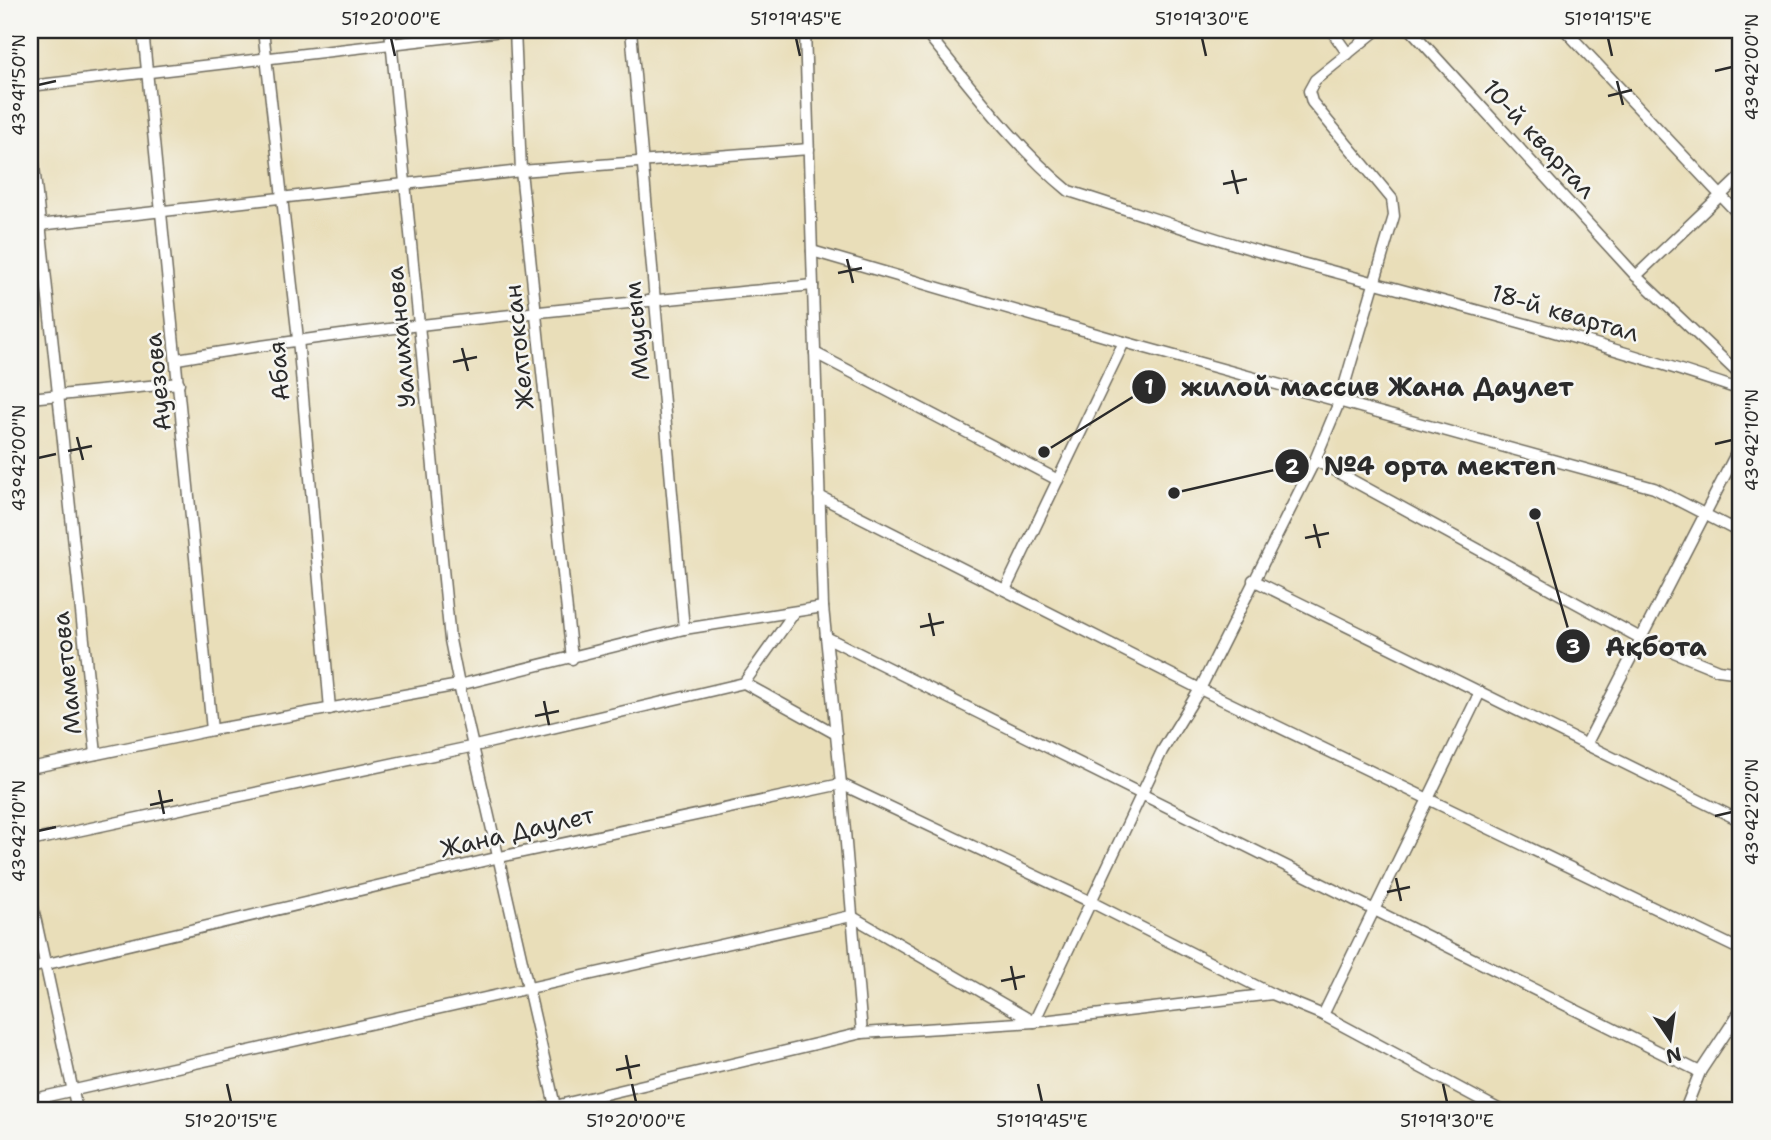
<svg xmlns="http://www.w3.org/2000/svg" width="1771" height="1140" font-family="'Shantell Sans',sans-serif">
<style>
.lines{fill:none;stroke-linecap:round;stroke-linejoin:round}
.minor-casing{stroke:#6e6a5d;stroke-width:13}
.minor{stroke:#fff;stroke-width:10}
.ticks{fill:none;stroke:#2b2b2b;stroke-width:2.5}
.labels{text-anchor:middle;dominant-baseline:central;stroke-width:5;stroke-linejoin:round;paint-order:stroke}
.street-label{font-size:24px;fill:#2b2b2b;stroke:#f6f6f2}
.leader{fill:none;stroke:#2b2b2b;stroke-width:2.5}
.callout-dot{fill:#2b2b2b;stroke:#f6f6f2;stroke-width:2.5}
.mark-label{font-size:21px;text-anchor:middle;font-weight:bold;fill:#fff}
.callout-label{font-size:26px;text-anchor:middle;font-weight:bold;fill:#2b2b2b;stroke:#f6f6f2;stroke-width:5;stroke-linejoin:round;paint-order:stroke}
.neatline{fill:none;stroke:#2b2b2b;stroke-width:2.5}
.ticks-label{font-size:18px;text-anchor:middle;fill:#2b2b2b}
</style>
<rect width="100%" height="100%" fill="#f6f6f2"/>
<filter id="ink" filterUnits="userSpaceOnUse"><feTurbulence type="fractalNoise" baseFrequency=".0143" numOctaves="2"/><feDisplacementMap in="SourceGraphic" scale="14" xChannelSelector="R" yChannelSelector="G"/><feConvolveMatrix kernelMatrix="1 2 1 2 8 2 1 2 1" color-interpolation-filters="sRGB"/></filter>
<filter id="wash" filterUnits="userSpaceOnUse"><feTurbulence type="fractalNoise" baseFrequency=".00686" numOctaves="4" result="noise"/><feDisplacementMap in="SourceGraphic" scale="28" xChannelSelector="R" yChannelSelector="G"/><feGaussianBlur stdDeviation="1.57" result="paint"/><feColorMatrix in="noise" values="0 0 0 0 0 0 0 0 0 0 0 0 0 0 0 0 0 1.4 0 .05"/><feComposite in="paint" operator="in"/></filter>
<g filter="url(#wash)">
<rect width="100%" height="100%" fill="#e9deb9"/>
</g>
<g filter="url(#ink)">
<g class="lines">
<!-- minor casing -->
<g class="minor-casing">
<g id="minor">
<path d="M 143,30 L 212,730"/>
<path d="M 263,30 L 298,339 L 330,709"/>
<path d="M 390,30 L 450,640 L 459,685 L 684,629 L 823,607 L 805,30"/>
<path d="M 515,30 L 521,171 L 572,659"/>
<path d="M 631,30 L 684,629"/>
<path d="M 924,30 C 970,85 1013,145 1069,191 C 1133,211 1197,234 1261,252 C 1422,296 1583,336 1741,390"/>
<path d="M 1331,30 L 1348,54"/>
<path d="M 1411,30 L 1636,276 L 1741,376"/>
<path d="M 1565,30 L 1741,217"/>
<path d="M 30,86 L 511,30"/>
<path d="M 30,128 L 96,754"/>
<path d="M 30,226 L 521,171 L 809,149"/>
<path d="M 812,251 L 1124,342"/>
<path d="M 1636,276 L 1741,176"/>
<path d="M 815,353 L 1058,480"/>
<path d="M 177,359 C 388,324 600,306 813,285"/>
<path d="M 30,398 L 179,383"/>
<path d="M 1315,460 L 1642,639 L 1718,670 L 1741,673"/>
<path d="M 819,496 L 1200,689 L 1741,950"/>
<path d="M 1253,580 L 1741,821"/>
<path d="M 1005,590 L 1124,342 L 1654,488 L 1741,533"/>
<path d="M 826,637 L 1700,1072"/>
<path d="M 744,683 L 836,734"/>
<path d="M 1586,745 L 1741,444"/>
<path d="M 30,768 L 212,730 L 459,685 L 555,1106 L 536,1110"/>
<path d="M 30,841 L 475,746 L 744,683 L 794,613"/>
<path d="M 30,894 L 77,1110"/>
<path d="M 30,968 L 500,857 L 841,784 L 823,607"/>
<path d="M 1323,1015 L 1480,692"/>
<path d="M 862,1033 L 1034,1022 L 1272,994 L 1323,1015 L 1500,1110"/>
<path d="M 30,1100 L 851,916 L 1034,1022 L 1162,751 L 1200,689 L 1315,460 L 1340,400 L 1394,216 L 1392,199 L 1312,102 L 1309,91 L 1315,80 L 1377,30"/>
<path d="M 555,1106 L 862,1033 L 841,784 L 1091,902 L 1272,994"/>
<path d="M 1685,1110 L 1700,1072 L 1741,1010"/>
</g>
</g>
<!-- minor -->
<use href="#minor" class="minor"/>
</g>
</g>
<!-- ticks -->
<path class="ticks" d="M 391,38 L 395,56M 796,38 L 800,56M 1202,38 L 1206,56M 1608,38 L 1612,56M 1715,71 L 1732,67M 1617,81 L 1623,105M 38,85 L 56,81M 1608,96 L 1632,90M 1232,170 L 1238,194M 1223,184 L 1247,179M 847,259 L 853,283M 838,273 L 862,268M 462,348 L 468,371M 453,362 L 477,357M 77,437 L 83,460M 1715,444 L 1732,440M 68,451 L 92,446M 38,458 L 56,454M 1314,524 L 1320,548M 1305,538 L 1329,533M 929,613 L 934,636M 920,627 L 944,622M 544,701 L 549,725M 535,716 L 559,711M 159,790 L 164,814M 150,805 L 173,800M 1715,816 L 1732,812M 38,831 L 56,827M 1396,878 L 1401,901M 1387,892 L 1410,887M 1011,966 L 1016,990M 1001,981 L 1025,976M 626,1055 L 631,1079M 616,1070 L 640,1065M 227,1084 L 231,1102M 632,1084 L 636,1102M 1038,1084 L 1042,1102M 1443,1084 L 1447,1102"/>
<g class="labels">
<!-- street labels -->
<g class="street-label">
<text transform="translate(1539 139) rotate(47)">10-й квартал</text>
<text transform="translate(1565 313) rotate(16)">18-й квартал</text>
<text transform="translate(637 331) rotate(-95)">Маусым</text>
<text transform="translate(401 337) rotate(-95)">Уалиханова</text>
<text transform="translate(519 347) rotate(-96)">Желтоксан</text>
<text transform="translate(279 371) rotate(-95)">Абая</text>
<text transform="translate(158 382) rotate(-96)">Ауезова</text>
<text transform="translate(67 673) rotate(-96)">Маметова</text>
<text transform="translate(517 832) rotate(-13)">Жана Даулет</text>
</g>
</g>
<!-- callouts -->
<path class="leader" d="M1044 452L1149 387M1174 493L1292 466M1535 514L1573 646"/>
<g class="callout-dot">
<circle cx="1044" cy="452" r="7"/>
<circle cx="1174" cy="493" r="7"/>
<circle cx="1535" cy="514" r="7"/>
<circle cx="1149" cy="387" r="18"/>
<circle cx="1292" cy="466" r="18"/>
<circle cx="1573" cy="646" r="18"/>
</g>
<g class="mark-label">
<text x="1149" y="394">1</text>
<text x="1292" y="474">2</text>
<text x="1573" y="654">3</text>
</g>
<g class="callout-label">
<text x="1377" y="396">жилой массив Жана Даулет</text>
<text x="1440" y="475">№4 орта мектеп</text>
<text x="1656" y="656">Ақбота</text>
</g>
<!-- margin -->
<rect width="1771" height="1140" fill="none" stroke="#f6f6f2" stroke-width="77"/>
<!-- north arrow -->
<g transform="translate(1670 1039) rotate(167)" stroke="#f6f6f2" stroke-width="5" paint-order="stroke">
<path d="M0-5L12 26L0 18L-12 26Z" fill="#2b2b2b"/>
<text y="-10" font-size="19" font-weight="bold" text-anchor="middle" fill="#2b2b2b">N</text>
</g>
<rect x="38" y="38" width="1694" height="1064" class="neatline"/>
<g class="ticks-label">
<text x="391" y="25">51°20'00"E</text>
<text x="796" y="25">51°19'45"E</text>
<text x="1202" y="25">51°19'30"E</text>
<text x="1608" y="25">51°19'15"E</text>
<text transform="translate(1752 67) rotate(-90)" y="6">43°42'00"N</text>
<text transform="translate(19 85) rotate(-90)" y="6">43°41'50"N</text>
<text transform="translate(1752 440) rotate(-90)" y="6">43°42'10"N</text>
<text transform="translate(19 458) rotate(-90)" y="6">43°42'00"N</text>
<text transform="translate(1752 812) rotate(-90)" y="6">43°42'20"N</text>
<text transform="translate(19 831) rotate(-90)" y="6">43°42'10"N</text>
<text x="231" y="1127">51°20'15"E</text>
<text x="636" y="1127">51°20'00"E</text>
<text x="1042" y="1127">51°19'45"E</text>
<text x="1447" y="1127">51°19'30"E</text>
</g>
</svg>
